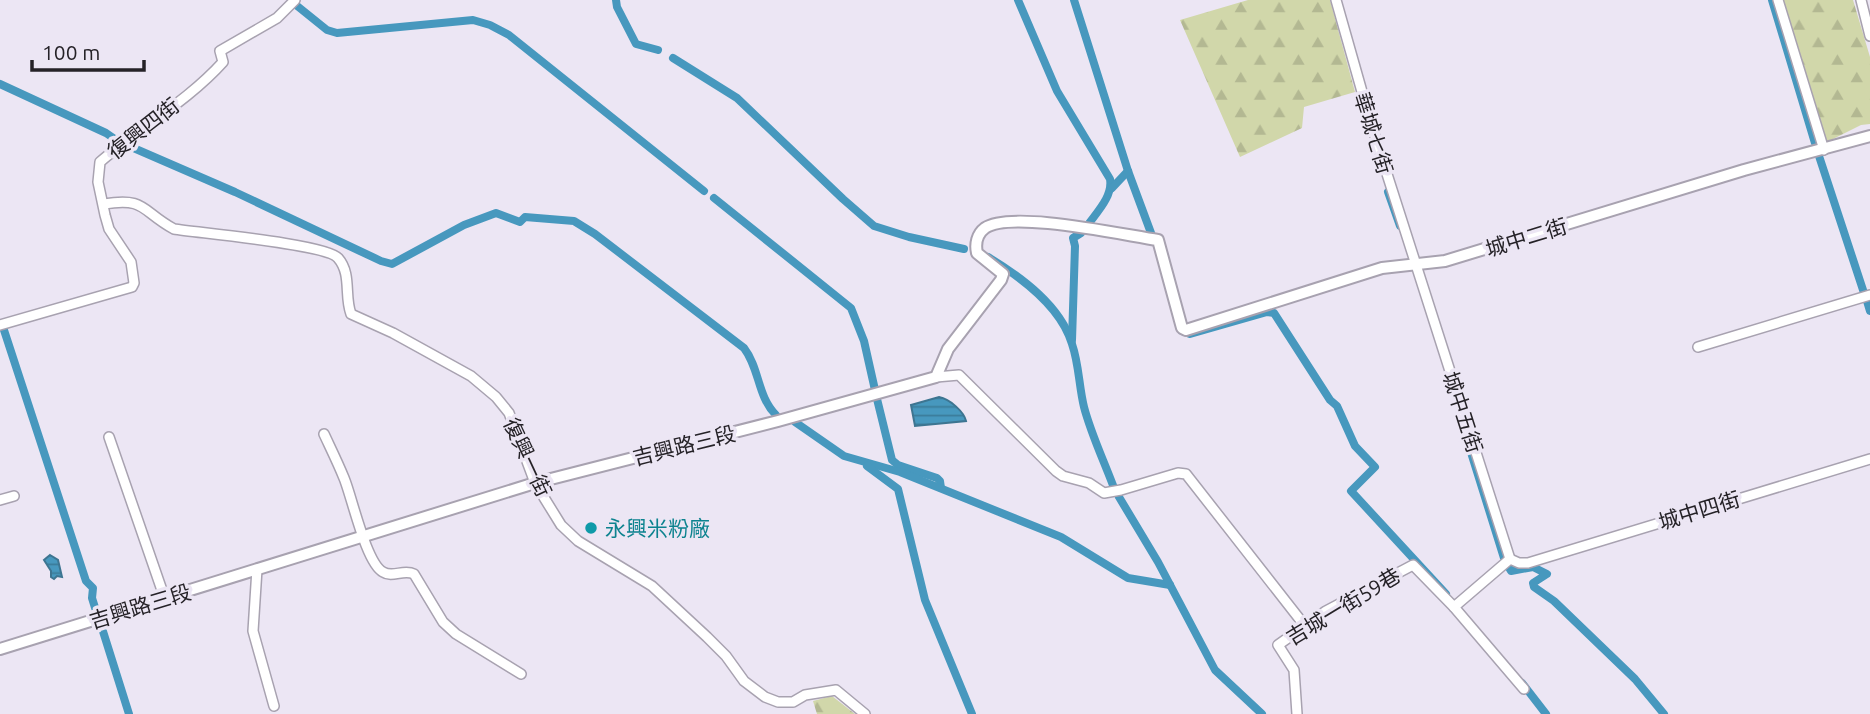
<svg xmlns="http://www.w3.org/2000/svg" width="1870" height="714" font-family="Ubuntu,'Noto Sans TC',sans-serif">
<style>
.forest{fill:url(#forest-firs)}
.water{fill:url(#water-rules);stroke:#3d7591;stroke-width:2}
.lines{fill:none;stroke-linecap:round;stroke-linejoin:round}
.canal{stroke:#4798be;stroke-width:8}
.minor-casing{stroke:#a8a2b0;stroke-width:12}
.tertiary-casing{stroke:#a8a2b0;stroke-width:14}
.minor{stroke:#fff;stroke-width:9}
.tertiary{stroke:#fff;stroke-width:10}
.culture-dot{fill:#0f9aa8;stroke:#ece6f4;stroke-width:2.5}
.labels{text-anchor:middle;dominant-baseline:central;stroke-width:7;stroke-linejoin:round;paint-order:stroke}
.street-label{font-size:21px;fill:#252227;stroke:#ece6f4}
.culture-label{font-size:21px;fill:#0d838f;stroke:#ece6f4;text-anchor:start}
</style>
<defs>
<pattern id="forest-firs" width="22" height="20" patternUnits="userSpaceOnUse" patternTransform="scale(1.75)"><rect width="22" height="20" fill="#d1d7aa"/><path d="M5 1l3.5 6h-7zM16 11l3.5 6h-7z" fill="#b3b892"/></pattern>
<pattern id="water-rules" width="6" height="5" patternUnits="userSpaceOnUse" patternTransform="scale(1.75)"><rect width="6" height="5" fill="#4798be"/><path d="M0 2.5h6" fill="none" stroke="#3b7c9a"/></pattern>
</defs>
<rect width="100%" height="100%" fill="#ece6f4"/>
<!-- forest -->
<g class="forest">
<path d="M 1248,0 L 1330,0 L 1355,92 L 1304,107 L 1302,128 L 1240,157 L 1180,20 Z"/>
<path d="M 1782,0 L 1853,0 L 1870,57 L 1870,124 L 1861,125 L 1827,142 Z"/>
<path d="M 832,696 L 855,714 L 817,714 L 813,701 Z"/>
</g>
<!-- water -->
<g class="water">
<path d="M 939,397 C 950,399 964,412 966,421 L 915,426 L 911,405 Z"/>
<path d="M 50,555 L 58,560 L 62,577 L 57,576 L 54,579 L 51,577 L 51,571 L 44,560 Z"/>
</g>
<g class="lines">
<!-- canal -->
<g class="canal">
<path d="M 616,0 L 617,7 L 636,44 L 658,50"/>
<path d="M 1018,0 L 1057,91 L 1110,179 C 1113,196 1097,212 1087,226"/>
<path d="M 1074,0 L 1128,171 L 1151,233"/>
<path d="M 1772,0 L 1815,143"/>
<path d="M 296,5 L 327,30 L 337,33 L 473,20 L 490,25 L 509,35 L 704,191"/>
<path d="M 673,58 L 737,98 L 843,199 L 874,226 L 909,237 L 964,249"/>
<path d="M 0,84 L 106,133 L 119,142"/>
<path d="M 122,143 L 235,192 L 381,261 L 392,264 L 464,225 L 496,213 L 520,222 L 525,217 L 574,221 L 595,234 L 744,348 C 760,369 757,396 776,415"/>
<path d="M 1819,156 L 1864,293"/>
<path d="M 1112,188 L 1128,171"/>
<path d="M 1388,192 L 1400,226"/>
<path d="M 714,198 L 851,308 L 864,341 L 875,390"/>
<path d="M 988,257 C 1021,277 1061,306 1072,344 C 1079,364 1079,387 1084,407 C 1091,434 1104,461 1114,488"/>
<path d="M 1867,301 L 1870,311"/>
<path d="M 3,327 L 86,581 L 93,588 L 92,598 L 97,614"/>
<path d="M 1182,331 L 1190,334 L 1267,312 L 1274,313 L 1330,400 L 1337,406 L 1355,446 L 1375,467 L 1351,491 L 1446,594"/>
<path d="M 1072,340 L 1075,246 L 1073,238 L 1081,233"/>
<path d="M 877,399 L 892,460 L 898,465 L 937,478 L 940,481 L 941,488"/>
<path d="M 1459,414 L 1504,558"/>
<path d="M 795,422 L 844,456 L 900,472 L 1061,537 L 1128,578 L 1170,585"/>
<path d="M 867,466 L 898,489 L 925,600 L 972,714"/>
<path d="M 1119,497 L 1158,562 L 1215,670 L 1262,714"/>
<path d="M 1508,566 L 1511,571 L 1533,567 L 1547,574 L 1533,583 L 1534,587 L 1554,601 L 1635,679 L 1664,714"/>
<path d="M 101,625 L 129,714"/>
<path d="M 1522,683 L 1546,714"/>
</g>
<!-- minor casing -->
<g class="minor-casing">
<g id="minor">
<path d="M 1336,0 L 1372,127 L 1510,559"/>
<path d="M 1778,0 L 1824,150"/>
<path d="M 1861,0 L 1870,36"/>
<path d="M 104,204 C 146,197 141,211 174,229 C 199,233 326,244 338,258 C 352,274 344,296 351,314 L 393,333 L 471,376 L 496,397 L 509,413 L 535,483 L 561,525 L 578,541 L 652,586 L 707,637 L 726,656 L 744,681 L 765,697 L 778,702 L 793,702 L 805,695 L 836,690 L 865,714"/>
<path d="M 0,325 L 132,287 L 134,283 L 131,262 L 109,229 L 105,215 L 98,182 L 100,162 C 139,128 188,101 223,62 L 220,51 L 277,18 L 295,0"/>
<path d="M 1698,347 L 1870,295"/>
<path d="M 936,377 L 959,375 L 1056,471 L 1063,476 L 1089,483 L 1104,493 L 1121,490 L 1178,473 L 1186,474 L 1305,626"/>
<path d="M 324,434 C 331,449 338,463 344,478 C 352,497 366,563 383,572 C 392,578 404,569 414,574 L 443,622 L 456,634 L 521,674"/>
<path d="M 109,437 L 165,599"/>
<path d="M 0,500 L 14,496"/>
<path d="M 257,569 L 253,631 L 274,706"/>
<path d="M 1454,607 L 1524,689"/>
<path d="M 1297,714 L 1294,670 L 1278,645 L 1326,611 L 1413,565 L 1454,607 L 1510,559 L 1519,563 L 1528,563 L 1870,459"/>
</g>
</g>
<!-- tertiary casing -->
<g class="tertiary-casing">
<path id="tertiary" d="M 0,649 L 535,483 L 778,421 L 936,377 L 948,349 L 1001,280 L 1003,274 L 977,253 C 975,244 977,234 985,228 C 1011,210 1123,235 1158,240 L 1182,328 L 1186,330 L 1382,268 L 1445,261 L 1744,170 L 1870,136"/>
</g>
<!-- minor -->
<use href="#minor" class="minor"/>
<!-- tertiary -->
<use href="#tertiary" class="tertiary"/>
</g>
<!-- markers -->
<circle class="culture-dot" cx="591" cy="528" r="7"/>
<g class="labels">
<!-- street labels -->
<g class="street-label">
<text transform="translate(143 128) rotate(-38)">復興四街</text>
<text transform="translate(1374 133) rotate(73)">華城七街</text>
<text transform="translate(1526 237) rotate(-17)">城中二街</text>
<text transform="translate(1463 412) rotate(72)">城中五街</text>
<text transform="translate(684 445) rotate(-14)">吉興路三段</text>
<text transform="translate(528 457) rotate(65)">復興一街</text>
<text transform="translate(1699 510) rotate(-17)">城中四街</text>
<text transform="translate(140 606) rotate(-17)">吉興路三段</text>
<text transform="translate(1343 606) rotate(-31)">吉城一街59巷</text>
</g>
<!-- culture labels -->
<g class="culture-label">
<text x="605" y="528">永興米粉廠</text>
</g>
</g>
<!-- scale -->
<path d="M32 60v10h112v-10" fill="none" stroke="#252227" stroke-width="3.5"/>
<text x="42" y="60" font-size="21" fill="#252227" stroke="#ece6f4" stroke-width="5" paint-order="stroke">100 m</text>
</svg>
